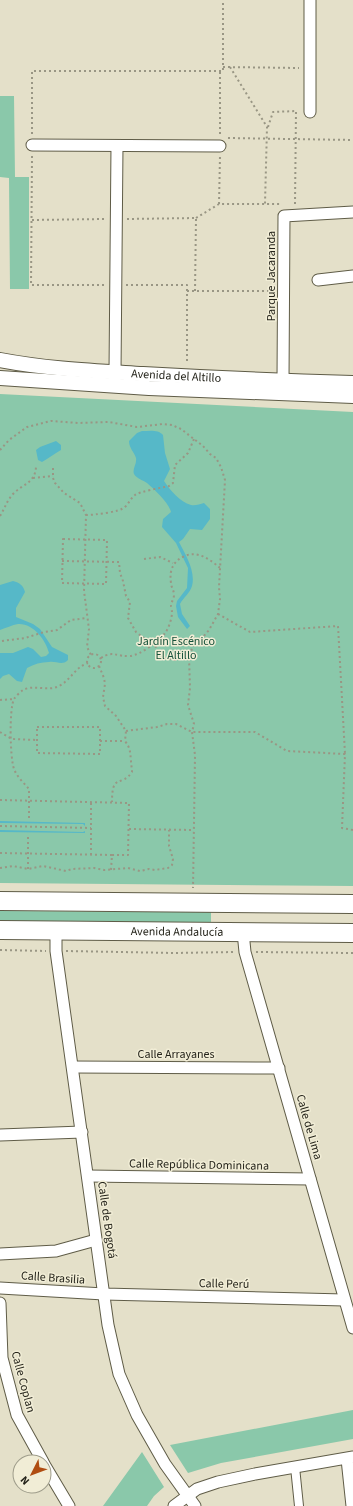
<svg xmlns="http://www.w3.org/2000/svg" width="353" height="1506" font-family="'Source Sans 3',sans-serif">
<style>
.green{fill:#8ac8aa}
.water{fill:#56b8c8}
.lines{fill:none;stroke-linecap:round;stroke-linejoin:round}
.pedestrian-casing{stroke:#5f5c47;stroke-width:10}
.minor-casing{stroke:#5f5c47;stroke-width:13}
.tertiary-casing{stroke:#5f5c47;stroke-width:16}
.primary-casing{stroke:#5f5c47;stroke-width:20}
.path{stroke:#999684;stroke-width:2;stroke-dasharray:2 3;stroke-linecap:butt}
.pedestrian{stroke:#fff;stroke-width:8}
.minor{stroke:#fff;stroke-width:11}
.tertiary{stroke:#fff;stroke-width:14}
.primary{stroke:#fff;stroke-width:18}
.labels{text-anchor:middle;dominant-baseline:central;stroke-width:3;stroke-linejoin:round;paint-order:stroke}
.street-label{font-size:12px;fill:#25241b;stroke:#f1edd6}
.park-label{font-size:12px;fill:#15523a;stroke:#f1edd6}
</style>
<rect width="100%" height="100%" fill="#e4e0c9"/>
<!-- green -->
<g class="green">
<path d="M 0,96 L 14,96 L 15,177 L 29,177 L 29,289 L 10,289 L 9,178 L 0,177 Z"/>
<path d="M 0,394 L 353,412 L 353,886 L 0,883 Z"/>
<path d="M 0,911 L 211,912 L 211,923 L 0,921 Z"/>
<path d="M 353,1410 L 353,1439 L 221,1463 L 188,1473 L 170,1445 Z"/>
<path d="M 142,1452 L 164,1487 L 154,1496 L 147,1506 L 103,1506 Z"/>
</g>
<!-- water -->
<g class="water">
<path d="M 142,431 C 149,431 158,429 163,435 L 165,453 L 170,469 L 164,481 C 170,490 180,502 191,505 C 195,506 200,504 204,503 L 210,509 L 210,519 L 202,530 L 190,529 L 183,539 L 179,542 C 185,554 196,571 192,586 C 190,593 183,598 180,604 L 182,614 L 190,626 L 187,629 L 178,617 L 176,606 L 177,601 L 187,588 L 188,568 L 176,543 L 162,527 L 163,519 L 171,512 C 169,503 154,489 147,483 C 143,480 137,479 134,474 C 132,469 137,464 136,458 C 134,452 129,448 129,441 L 137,433 Z"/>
<path d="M 56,441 L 61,445 L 61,450 C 54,454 49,458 42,462 L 38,460 L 36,450 L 40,447 Z"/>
<path d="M 13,581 C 20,583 23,585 25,592 L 16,608 L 16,617 L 33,624 L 40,629 L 52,647 L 68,655 L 68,660 C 62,666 57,661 49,662 C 41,662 34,664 27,668 L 22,682 L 17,681 L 9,674 L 3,676 L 0,679 L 0,653 L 13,653 L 28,647 L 33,649 L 41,657 L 46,656 L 49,653 C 46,640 33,623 18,624 C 12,625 6,628 0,630 L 0,585 Z"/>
<path d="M 0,821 L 85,823 L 85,826 L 83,824 L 0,823 Z"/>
<path d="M 0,830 L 83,832 L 85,831 L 85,833 L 0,832 Z"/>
</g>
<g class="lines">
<!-- pedestrian casing -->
<g class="pedestrian-casing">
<path id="pedestrian" d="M 295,1467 L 299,1506"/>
</g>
<!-- minor casing -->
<g class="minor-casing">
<g id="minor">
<path d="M 310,112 L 310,0"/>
<path d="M 32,145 L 220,146"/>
<path d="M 318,280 L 353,276"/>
<path d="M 115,372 L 117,146"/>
<path d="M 283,381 L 284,216 L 353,212"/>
<path d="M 56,930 L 56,951 L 108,1325 L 119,1374 L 137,1415 L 165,1464 L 195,1506"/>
<path d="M 243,932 L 245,952 L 353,1328"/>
<path d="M 73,1067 L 279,1068"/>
<path d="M 0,1135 L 82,1132"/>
<path d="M 88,1176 L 310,1179"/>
<path d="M 0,1254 L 56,1251 L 96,1240"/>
<path d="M 0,1288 L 104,1294 L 344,1300"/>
<path d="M 0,1303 L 2,1358 L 17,1415 L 43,1462"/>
<path d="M 347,1459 L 352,1506"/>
<path d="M 44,1464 L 69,1506"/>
<path d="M 174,1506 L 197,1489 L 218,1482 L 255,1474 L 353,1457"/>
</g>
</g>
<!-- tertiary casing -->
<g class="tertiary-casing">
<g id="tertiary">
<path id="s1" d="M 0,360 C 47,369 95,371 143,374 C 213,378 283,381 353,383"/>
<path d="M 0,378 L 149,388 L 353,396"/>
</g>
</g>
<!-- primary casing -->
<g class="primary-casing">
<g id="primary">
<path d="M 0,901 L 353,904"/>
<path id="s2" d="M 0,930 L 353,933"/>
</g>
</g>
<!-- path -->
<g class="path">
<path d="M 223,67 L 299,68"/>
<path d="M 230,67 L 267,127 L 265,204"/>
<path d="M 268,127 L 273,112 L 297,111"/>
<path d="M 32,134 L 32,71 L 223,71 L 223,0"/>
<path d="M 220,134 L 220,71"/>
<path d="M 228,138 L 353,140"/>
<path d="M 32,156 L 31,285 L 104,285"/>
<path d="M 219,204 L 220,156"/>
<path d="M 295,204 L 296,111"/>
<path d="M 196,218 L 219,204 L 280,204"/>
<path d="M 127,219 L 196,218 L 195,291"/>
<path d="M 32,220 L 104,219"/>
<path d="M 126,285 L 187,285 L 187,364"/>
<path d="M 187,291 L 272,291"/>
<path d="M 0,450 L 9,440 L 27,427 L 51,421 L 78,423 L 109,422 L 137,427 L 163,424 L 172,425 L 181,429 L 203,446 L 210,454 L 216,458 L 221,467 L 225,480 L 219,587 L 220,599 L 218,614 L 209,630 L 203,637 L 193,646 L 189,657 L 190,688 L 188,705 L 194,724 L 192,732 L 195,755 L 193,888"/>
<path d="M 53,468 L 53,478 L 55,483 L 64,493 L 80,503 L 86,515 L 84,591 L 89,629 L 87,647 L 91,655"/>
<path d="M 33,478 L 53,476"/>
<path d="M 86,515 C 94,515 120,512 125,507 C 129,503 131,498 135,495 C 141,491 161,488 169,486 L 173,483 L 175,465 L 188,453 L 194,439"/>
<path d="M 0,516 C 5,508 7,500 14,493 C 23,484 35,483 36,467"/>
<path d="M 63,539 L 107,540 L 106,584 L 62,583 Z"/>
<path d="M 144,559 L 160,557 L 173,563"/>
<path d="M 62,561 L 119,562 L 120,573 L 123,581 L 126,596 L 130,602 L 128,618 L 136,632 L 145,639 L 156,647 L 159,653 L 164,658 L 175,660 L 189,657"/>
<path d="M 218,614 L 250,632 L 338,626 L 345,754"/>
<path d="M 2,641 L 25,638 L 44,632 L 57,630 L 71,620 L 87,618"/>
<circle cx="94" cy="661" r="7"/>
<path d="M 101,658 C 113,650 117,657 130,656 C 140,655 160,641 165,633 C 169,628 172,618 172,612 C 172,611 171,607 171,606 C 171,602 174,599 174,595 C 174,590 171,587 171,583 C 169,570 173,561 185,556 C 197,550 211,560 220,568"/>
<path d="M 99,666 L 104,678 L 105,684 L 103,697 L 105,706 L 116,716 L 126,731 L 125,741 C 131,749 130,753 131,761 C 131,765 132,768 132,772 C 121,788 112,772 112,802"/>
<path d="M 0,700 L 14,699"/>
<path d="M 37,727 L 100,727 L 100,754 L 37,753 Z"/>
<path d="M 126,731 L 157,727 L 167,724 L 176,724 L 192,732 L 255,732 L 287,751 L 345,754 L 342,828 L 353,830"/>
<path d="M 0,732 L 12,739 L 37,740"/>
<path d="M 100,741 L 125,741"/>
<path d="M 0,800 L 129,803 L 128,855 L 112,855 L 111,870"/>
<path d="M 29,818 L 29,789 C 24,783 17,777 14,769 C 10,758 9,709 14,699 C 16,696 20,692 23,690 C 34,684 48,692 59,686 C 71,680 75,667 88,663"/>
<path d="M 0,826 L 91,828"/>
<path d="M 129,829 L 194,830"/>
<path d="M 0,853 L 112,855"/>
<path d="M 91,855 L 91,802"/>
<path d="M 0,868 L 13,866 L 28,869 L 43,866 L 66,871 L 72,869 L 94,868 L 104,870 L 128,868 L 140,871 L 149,869 L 155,870 L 168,868 L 172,865 L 173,859 L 169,846 L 169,830"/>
<path d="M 28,869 L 28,836"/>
<path d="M 0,950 L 46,951"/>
<path d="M 66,951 L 174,953 L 234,952"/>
<path d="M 256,952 L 353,953"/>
</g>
<!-- pedestrian -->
<use href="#pedestrian" class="pedestrian"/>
<!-- minor -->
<use href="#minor" class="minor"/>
<!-- tertiary -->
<use href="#tertiary" class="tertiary"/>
<!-- primary -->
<use href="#primary" class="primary"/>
</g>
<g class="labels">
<!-- street labels -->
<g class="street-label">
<text transform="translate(271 276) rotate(-90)">Parque Jacaranda</text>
<text stroke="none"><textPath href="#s1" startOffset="177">Avenida del Altillo</textPath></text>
<text stroke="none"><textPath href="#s2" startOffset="177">Avenida Andalucía</textPath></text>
<text x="176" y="1054">Calle Arrayanes</text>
<text transform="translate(309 1127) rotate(74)">Calle de Lima</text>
<text transform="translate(199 1165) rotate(1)">Calle República Dominicana</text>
<text transform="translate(107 1220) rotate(82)">Calle de Bogotá</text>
<text transform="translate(53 1278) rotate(4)">Calle Brasilia</text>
<text transform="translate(224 1284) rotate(1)">Calle Perú</text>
<text transform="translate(23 1382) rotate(75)">Calle Coplan</text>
</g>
<!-- park labels -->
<g class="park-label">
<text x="176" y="641">Jardín Escénico<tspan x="176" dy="14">El Altillo</tspan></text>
</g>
</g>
<!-- north arrow -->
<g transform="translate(32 1474) rotate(228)"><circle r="19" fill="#f1edd6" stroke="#9f9d8b"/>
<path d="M0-3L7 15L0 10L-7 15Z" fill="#b04d11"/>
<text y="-6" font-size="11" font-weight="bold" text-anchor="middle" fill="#25241b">N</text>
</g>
</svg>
